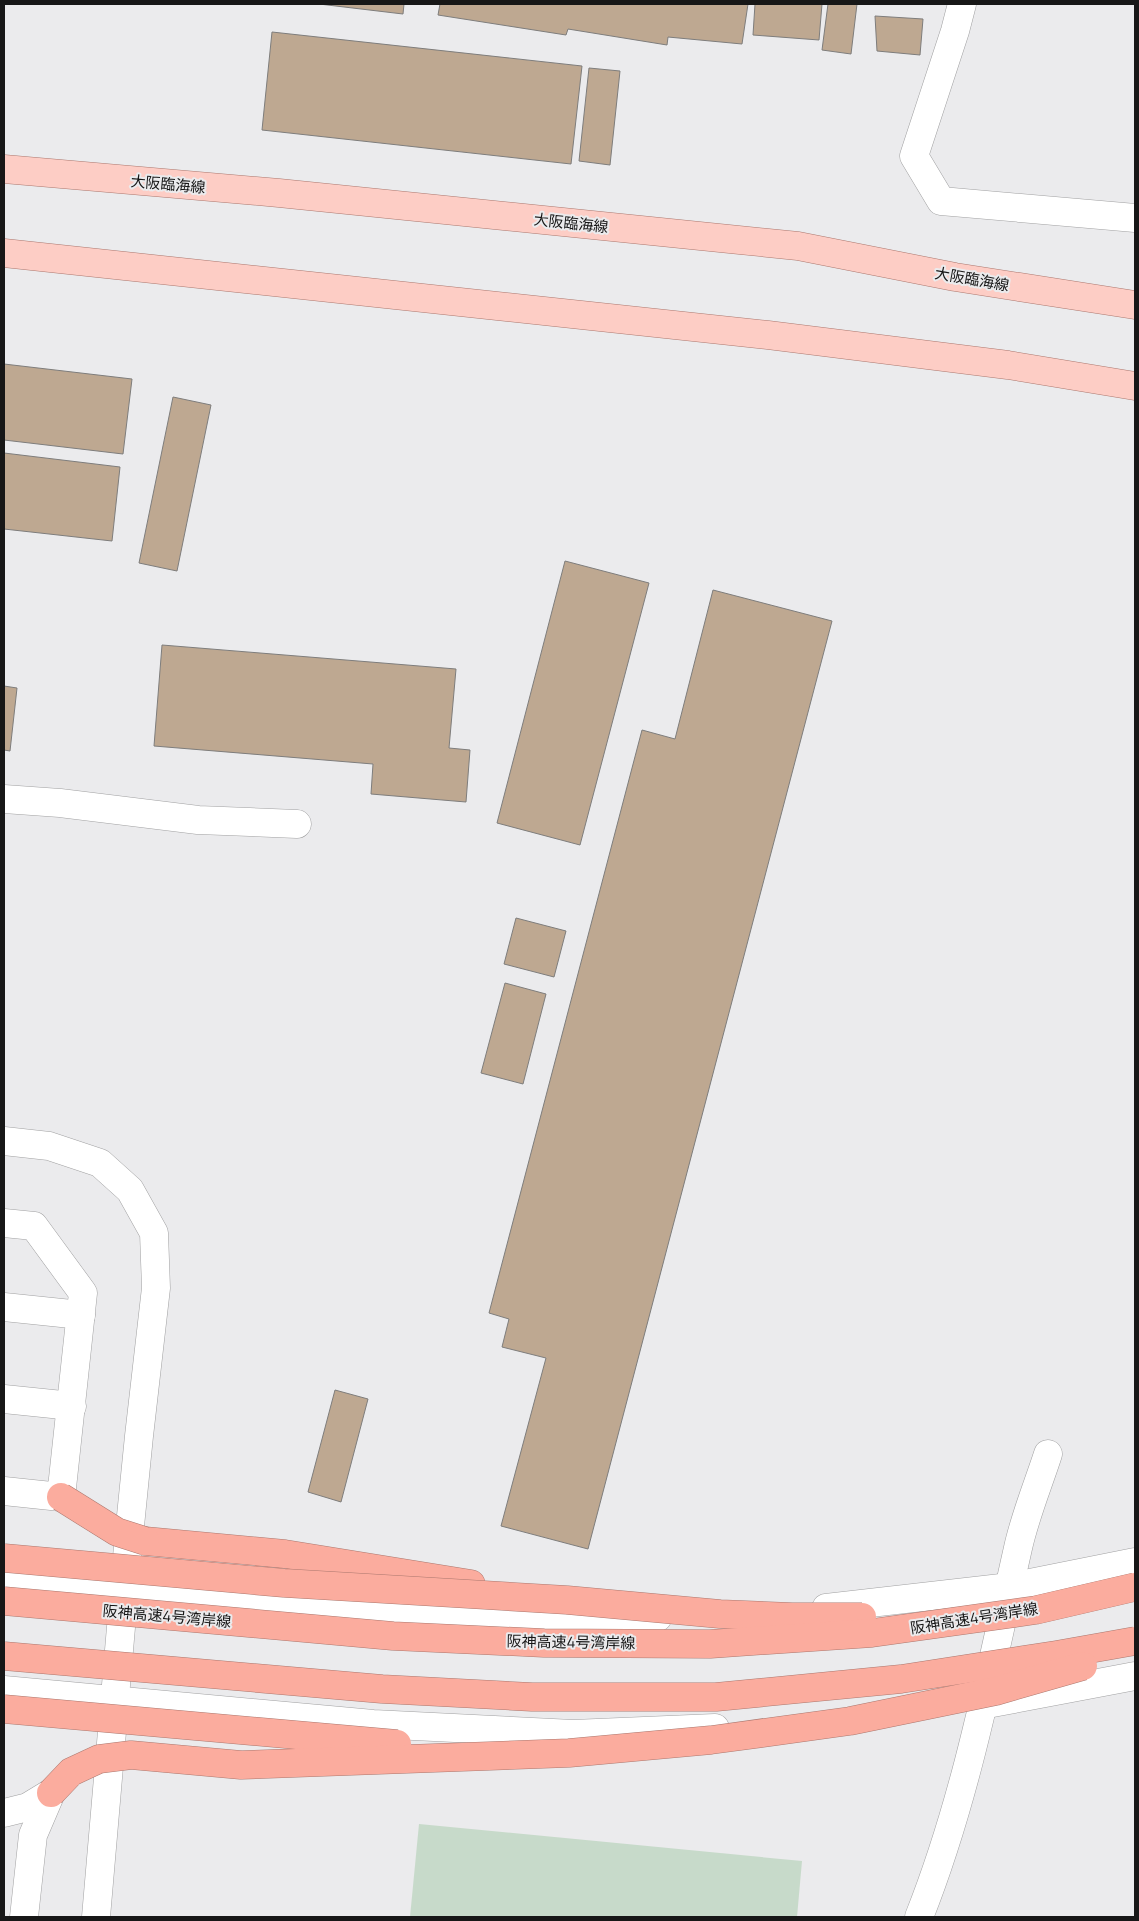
<svg xmlns="http://www.w3.org/2000/svg" width="1139" height="1921" font-family="Manrope,'Noto Sans JP',sans-serif">
<style>
.green{fill:#c7daca}
.building{fill:#bea891;stroke:#7e7d7c}
.lines{fill:none;stroke-linecap:round;stroke-linejoin:round}
.minor-casing{stroke:#a1a1a2;stroke-width:29}
.major-casing{stroke:#ab786f;stroke-width:29}
.highway-casing{stroke:#ab786f;stroke-width:29}
.minor{stroke:#fff;stroke-width:28}
.major{stroke:#fdcdc5;stroke-width:28}
.highway{stroke:#fbac9e;stroke-width:28}
.highway-bridge-casing{stroke:#ab786f;stroke-width:29;stroke-linecap:butt}
.highway-bridge{stroke:#fbac9e;stroke-width:28}
.labels{text-anchor:middle;dominant-baseline:central;stroke-width:4;stroke-linejoin:round;paint-order:stroke}
.street-label{font-size:15px;fill:#171717;stroke:#ebebed}
</style>
<rect width="100%" height="100%" fill="#ebebed"/>
<!-- green -->
<path class="green" d="M 419,1824 L 802,1861 L 797,1917 L 410,1917 Z"/>
<!-- building -->
<g class="building">
<path d="M 319,4 L 404,4 L 403,14 Z"/>
<path d="M 440,4 L 748,4 L 742,44 L 668,37 L 667,45 L 568,29 L 566,35 L 438,15 Z"/>
<path d="M 755,4 L 822,4 L 819,40 L 753,35 Z"/>
<path d="M 828,4 L 857,4 L 851,54 L 822,50 Z"/>
<path d="M 875,16 L 923,19 L 920,55 L 877,51 Z"/>
<path d="M 272,32 L 582,66 L 571,164 L 262,130 Z"/>
<path d="M 589,68 L 620,71 L 610,165 L 579,161 Z"/>
<path d="M 4,364 L 132,379 L 123,454 L 4,440 Z"/>
<path d="M 173,397 L 211,405 L 177,571 L 139,563 Z"/>
<path d="M 4,453 L 120,467 L 112,541 L 4,529 Z"/>
<path d="M 565,561 L 649,583 L 580,845 L 497,823 Z"/>
<path d="M 713,590 L 832,621 L 588,1549 L 501,1526 L 546,1358 L 502,1347 L 509,1319 L 489,1313 L 642,730 L 675,739 Z"/>
<path d="M 162,645 L 456,669 L 449,748 L 470,750 L 466,802 L 371,794 L 373,764 L 154,746 Z"/>
<path d="M 4,686 L 17,688 L 10,751 L 4,750 Z"/>
<path d="M 516,918 L 566,931 L 554,977 L 504,964 Z"/>
<path d="M 505,983 L 546,994 L 523,1084 L 481,1073 Z"/>
<path d="M 335,1390 L 368,1399 L 341,1502 L 308,1492 Z"/>
</g>
<g class="lines">
<!-- minor casing -->
<g class="minor-casing">
<g id="minor">
<path d="M 962,4 L 955,31 L 914,156 L 941,201 L 1135,218"/>
<path d="M 4,799 L 60,803 L 198,820 L 297,824"/>
<path d="M 4,1141 L 49,1146 L 100,1163 L 130,1190 L 154,1233 L 156,1288 L 139,1436 L 128,1546 L 96,1917"/>
<path d="M 4,1223 L 34,1226 L 83,1293 L 61,1497 L 4,1491"/>
<path d="M 4,1307 L 81,1315"/>
<path d="M 4,1399 L 72,1406"/>
<path d="M 4,1578 L 361,1608 L 595,1620 L 658,1617"/>
<path d="M 826,1608 L 1010,1587 L 1135,1562"/>
<path d="M 4,1690 L 373,1724 L 573,1734 L 715,1728"/>
<path d="M 987,1704 L 1135,1676"/>
<path d="M 4,1813 L 28,1807 L 51,1793"/>
<path d="M 24,1917 L 33,1835 L 51,1793"/>
<path d="M 919,1917 C 966,1799 990,1672 1018,1548 C 1025,1516 1038,1485 1048,1454"/>
</g>
</g>
<!-- major casing -->
<g class="major-casing">
<g id="major">
<path d="M 4,169 L 279,193 L 798,246 L 955,277 L 1135,305"/>
<path d="M 4,253 L 768,335 L 1008,365 L 1135,386"/>
</g>
</g>
<!-- highway casing -->
<g class="highway-casing">
<path id="highway" d="M 145,1541 L 285,1554 L 471,1584"/>
</g>
<!-- minor -->
<use href="#minor" class="minor"/>
<!-- major -->
<use href="#major" class="major"/>
<!-- highway -->
<use href="#highway" class="highway"/>
<!-- highway-bridge casing -->
<g class="highway-bridge-casing">
<g id="highway-bridge">
<path d="M 61,1497 L 117,1532 L 145,1541"/>
<path d="M 4,1558 L 284,1583 L 567,1600 L 720,1614 L 792,1617 L 862,1617"/>
<path d="M 4,1601 L 393,1636 L 544,1643 L 710,1644 L 872,1633 L 1036,1610 L 1135,1587"/>
<path d="M 4,1656 L 382,1689 L 532,1697 L 716,1697 L 901,1679 L 1056,1655 L 1135,1641"/>
<path d="M 4,1709 L 397,1744"/>
<path d="M 51,1793 L 71,1772 L 99,1759 L 131,1755 L 241,1765 L 569,1753 L 711,1740 L 850,1721 L 996,1691 L 1083,1666"/>
</g>
</g>
<!-- highway-bridge -->
<use href="#highway-bridge" class="highway-bridge"/>
</g>
<g class="labels">
<!-- street labels -->
<g class="street-label">
<text transform="translate(168 184) rotate(5)">大阪臨海線</text>
<text transform="translate(571 223) rotate(6)">大阪臨海線</text>
<text transform="translate(972 279) rotate(10)">大阪臨海線</text>
<text transform="translate(167 1616) rotate(5)">阪神高速4号湾岸線</text>
<text transform="translate(974 1618) rotate(-9)">阪神高速4号湾岸線</text>
<text transform="translate(571 1642) rotate(1)">阪神高速4号湾岸線</text>
</g>
</g>
<!-- border -->
<rect width="1139" height="1921" fill="none" stroke="#171717" stroke-width="10"/>
</svg>
